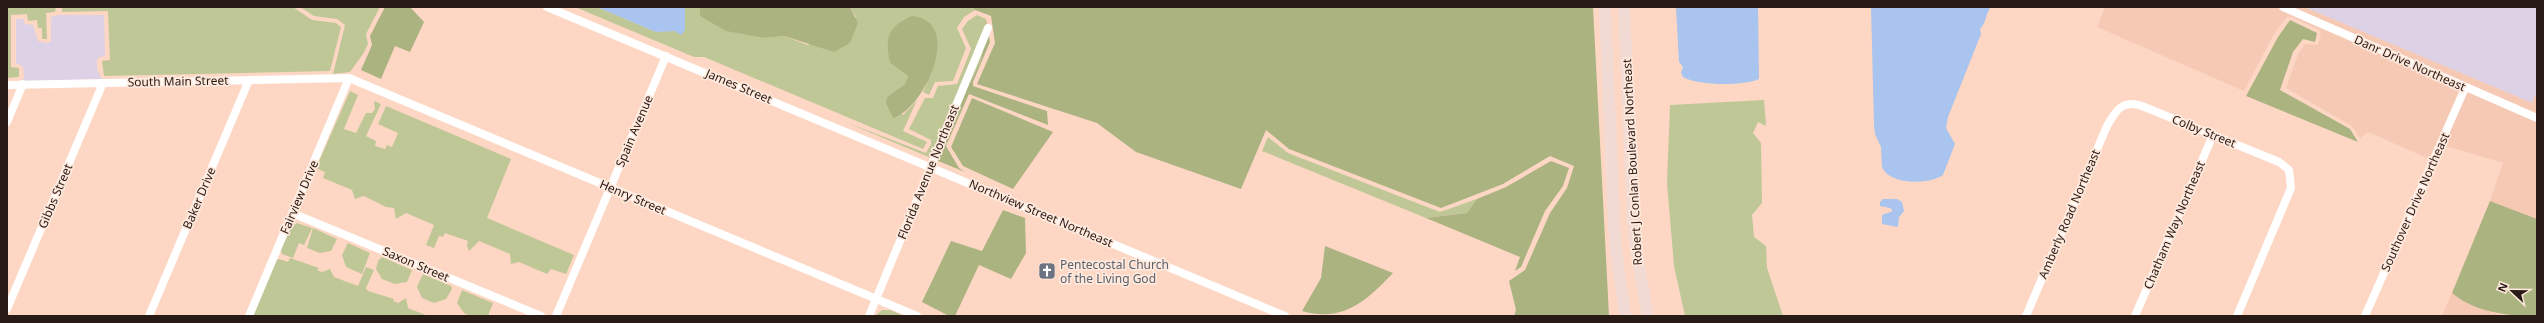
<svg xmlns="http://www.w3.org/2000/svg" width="2544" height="323" font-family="'Noto Sans',sans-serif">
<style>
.commercial{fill:#dcd1e5}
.built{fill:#f6c9b4}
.green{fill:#bfc797}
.forest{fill:#abb381}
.water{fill:#a8c4ef}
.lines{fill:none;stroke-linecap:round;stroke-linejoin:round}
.street{stroke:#fff;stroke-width:8}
.secondary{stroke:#f2dbd4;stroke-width:12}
.labels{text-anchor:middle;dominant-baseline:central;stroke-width:3.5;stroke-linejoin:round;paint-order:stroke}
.street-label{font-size:12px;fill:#281a14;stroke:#ffe8dc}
.worship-label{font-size:12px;fill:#5b616d;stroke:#ffe8dc;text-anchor:start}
</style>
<rect width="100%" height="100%" fill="#fdd7c4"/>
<!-- commercial -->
<g class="commercial">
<path d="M 2304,7 L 2537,7 L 2537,92 L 2532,103 Z"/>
<path d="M 59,15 L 104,15 L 105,56 L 100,57 L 97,60 L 97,69 L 102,79 L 19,82 L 24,78 L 23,67 L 16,63 L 16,19 L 23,19 L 25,24 L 33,25 L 38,41 L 47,43 L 51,41 L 51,17 Z"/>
</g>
<!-- built -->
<g class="built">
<path d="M 2105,7 L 2304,7 L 2532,103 L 2537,92 L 2537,219 L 2490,201 L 2503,163 L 2443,145 L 2436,162 L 2368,132 L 2360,138 L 2352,126 L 2286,88 L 2298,54 L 2305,44 L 2318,45 L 2321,34 L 2319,30 L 2292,17 L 2287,17 L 2274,34 L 2244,91 L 2097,27 Z"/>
<path d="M 2452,293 L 2487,311 L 2504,316 L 2442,316 Z"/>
</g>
<!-- green -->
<g class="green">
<path d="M 7,7 L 56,7 L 55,12 L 46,13 L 47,39 L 42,39 L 42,28 L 38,28 L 37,20 L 28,21 L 27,14 L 11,15 L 11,67 L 19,68 L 19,77 L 7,78 Z"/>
<path d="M 62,7 L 293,7 L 312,20 L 336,23 L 341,27 L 330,71 L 104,76 L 102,61 L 110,60 L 108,11 L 62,12 Z"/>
<path d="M 300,7 L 380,7 L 366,34 L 368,44 L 363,54 L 350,72 L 333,74 L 345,25 L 337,19 L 314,16 Z"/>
<path d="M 575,7 L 597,7 L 656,32 L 685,30 L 685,7 L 700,7 L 700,16 L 765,38 L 784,36 L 808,45 L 856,17 L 850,7 L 972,7 L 975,10 L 964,17 L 957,28 L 966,48 L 953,81 L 935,82 L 929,95 L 923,92 L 927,83 L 888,39 L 890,63 L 908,76 L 905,84 L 887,97 L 903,115 L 917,100 L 903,131 L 927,142 L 923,149 L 704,57 L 694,57 Z"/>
<path d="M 977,15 L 986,19 L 981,61 L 931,158 L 843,121 L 926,153 L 931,144 L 931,140 L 909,129 L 925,98 L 933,98 L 938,86 L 957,84 L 971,49 L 962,29 L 968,21 Z"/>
<path d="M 350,91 L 358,95 L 344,129 L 356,133 L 366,113 L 372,113 L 375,109 L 374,101 L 381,104 L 366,136 L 376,141 L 375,146 L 385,149 L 387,145 L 392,147 L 398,133 L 378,124 L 386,106 L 511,159 L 487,218 L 574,255 L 566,274 L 551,269 L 547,274 L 519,262 L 511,264 L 510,254 L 479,241 L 469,251 L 467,246 L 468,241 L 445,233 L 443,237 L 439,236 L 434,248 L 426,245 L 434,225 L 406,213 L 396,219 L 394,208 L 386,207 L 364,196 L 355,199 L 352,190 L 323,178 L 325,172 L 316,168 Z"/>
<path d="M 1764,100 L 1766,126 L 1758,122 L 1753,133 L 1761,143 L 1762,203 L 1752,215 L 1754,237 L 1766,246 L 1767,268 L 1783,316 L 1685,316 L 1674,266 L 1667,183 L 1670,105 Z"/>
<path d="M 1268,137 L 1288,153 L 1440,212 L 1477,199 L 1467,213 L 1426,218 L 1262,151 Z"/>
<path d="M 297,223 L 312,228 L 304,245 L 299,243 L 293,258 L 282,254 L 281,250 L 291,227 Z"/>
<path d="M 313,228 L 337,239 L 331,251 L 320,253 L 307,248 Z"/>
<path d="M 348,243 L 370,253 L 362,274 L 346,267 L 342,255 Z"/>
<path d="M 382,257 L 412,270 L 407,282 L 395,284 L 382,279 L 376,269 L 378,261 Z"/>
<path d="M 290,258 L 319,268 L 317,270 L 322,272 L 330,269 L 334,277 L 358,286 L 366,267 L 374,270 L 366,288 L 368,291 L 394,299 L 393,301 L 398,303 L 406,298 L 408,308 L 428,316 L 253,316 L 276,260 L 279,259 L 288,262 Z"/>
<path d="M 423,274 L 451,286 L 452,289 L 446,299 L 434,303 L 422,298 L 417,287 Z"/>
<path d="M 462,290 L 493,303 L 488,316 L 470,316 L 464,313 L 457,303 Z"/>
<path d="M 882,310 L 890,310 L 904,316 L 875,316 Z"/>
</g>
<!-- forest -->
<g class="forest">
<path d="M 385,7 L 410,7 L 424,22 L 410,52 L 395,46 L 381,79 L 361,70 L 372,45 L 370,36 Z"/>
<path d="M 700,7 L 850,7 L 858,23 L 850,43 L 834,52 L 784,36 L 765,38 L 726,31 L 700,16 Z"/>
<path d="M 972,7 L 1593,7 L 1609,316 L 1514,316 L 1516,310 L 1509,281 L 1525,270 L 1550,213 L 1567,188 L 1574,166 L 1550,156 L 1503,184 L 1441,208 L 1289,149 L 1266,130 L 1241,189 L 1136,152 L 1097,123 L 977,84 L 995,43 L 991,16 L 975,10 Z"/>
<path d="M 912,16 C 965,21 924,110 893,118 L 886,103 L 887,97 L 905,84 L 908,76 L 890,63 C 885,38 887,27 912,16 Z"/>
<path d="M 986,19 L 990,42 L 973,82 L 973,86 L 1047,111 L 1048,125 L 969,94 L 946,146 L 959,168 L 965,172 L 931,158 L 981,61 Z"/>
<path d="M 2290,20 L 2317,33 L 2315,42 L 2303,39 L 2293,52 L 2280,90 L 2350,129 L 2358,142 L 2246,96 L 2278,37 Z"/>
<path d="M 972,98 L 1053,132 L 1013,189 L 963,166 L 951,147 Z"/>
<path d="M 1551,161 L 1569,168 L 1563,186 L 1545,211 L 1521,267 L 1515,271 L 1520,257 L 1426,218 L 1467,213 L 1477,199 L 1506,187 Z"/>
<path d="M 2490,201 L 2537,219 L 2537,316 C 2508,316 2476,313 2452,293 Z"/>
<path d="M 1003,210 L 1025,218 L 1026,253 L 1011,279 L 979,265 L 955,316 L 949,316 L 922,302 L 951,241 L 982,251 Z"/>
<path d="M 1325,246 L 1393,273 C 1367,300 1344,323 1302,311 L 1321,278 Z"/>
</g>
<!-- water -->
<g class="water">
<path d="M 597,7 L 685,7 L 685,30 L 681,35 L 675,31 L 656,32 Z"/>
<path d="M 1676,7 L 1758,7 L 1759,79 C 1744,86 1698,86 1683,77 L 1681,73 L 1683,67 L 1679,62 Z"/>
<path d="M 1871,7 L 1991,7 C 1985,14 1987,22 1980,29 L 1981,34 L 1948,117 L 1946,128 L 1955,144 L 1943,175 C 1929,185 1889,185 1882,167 L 1881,147 L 1875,134 L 1874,125 Z"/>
<path d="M 1883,199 L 1897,199 L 1902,202 L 1904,211 L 1899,217 L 1898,227 L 1882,224 L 1882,215 L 1893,211 L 1890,208 L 1880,206 L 1880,202 Z"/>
</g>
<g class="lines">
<!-- street -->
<g class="street">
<path d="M 547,7 L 1285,316"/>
<path d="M 2283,7 L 2537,118"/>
<path d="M 7,85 L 349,78 L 917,316"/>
<path d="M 7,122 L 23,84"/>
<path d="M 292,213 L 541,316"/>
<path d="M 7,309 L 103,83"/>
<path d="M 149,316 L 249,80"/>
<path d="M 249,316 L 349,78"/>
<path d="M 556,316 L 666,56"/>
<path d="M 869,316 L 988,28"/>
<path d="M 2026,316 L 2107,126 C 2116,110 2123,99 2142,106 L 2279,162 L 2289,170 L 2291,188 L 2237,316"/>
<path d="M 2135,316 L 2213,135"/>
<path d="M 2365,316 L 2465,88"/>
</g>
<!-- secondary -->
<g class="secondary">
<path d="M 1605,7 L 1615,242 L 1625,316"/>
<path d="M 1624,7 L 1634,239 L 1648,316"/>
</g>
</g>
<!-- icons -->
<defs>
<g id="church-square" transform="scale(0.9)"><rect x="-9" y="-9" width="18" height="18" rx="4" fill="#6b7280" stroke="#ffe8dc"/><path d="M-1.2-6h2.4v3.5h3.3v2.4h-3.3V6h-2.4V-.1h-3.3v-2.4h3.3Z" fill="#fff"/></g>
</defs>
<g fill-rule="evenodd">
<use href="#church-square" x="1047" y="271"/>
</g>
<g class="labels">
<!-- street labels -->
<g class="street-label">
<text transform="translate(2410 63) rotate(24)">Danr Drive Northeast</text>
<text transform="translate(178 81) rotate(-1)">South Main Street</text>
<text transform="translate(739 86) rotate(23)">James Street</text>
<text transform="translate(634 131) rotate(-67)">Spain Avenue</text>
<text transform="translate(2204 131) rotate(22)">Colby Street</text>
<text transform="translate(1632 162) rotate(-93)">Robert J Conlan Boulevard Northeast</text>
<text transform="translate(928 172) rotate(-68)">Florida Avenue Northeast</text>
<text transform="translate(55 196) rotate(-67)">Gibbs Street</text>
<text transform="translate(299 197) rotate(-67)">Fairview Drive</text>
<text transform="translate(633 197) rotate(23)">Henry Street</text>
<text transform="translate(199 198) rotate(-67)">Baker Drive</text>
<text transform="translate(2415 202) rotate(-66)">Southover Drive Northeast</text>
<text transform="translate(1041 213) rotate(23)">Northview Street Northeast</text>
<text transform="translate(2069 214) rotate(-67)">Amberly Road Northeast</text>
<text transform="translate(2174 225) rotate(-67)">Chatham Way Northeast</text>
<text transform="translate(416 264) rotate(23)">Saxon Street</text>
</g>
<!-- worship labels -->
<g class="worship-label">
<text x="1060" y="264">Pentecostal Church<tspan x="1060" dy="14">of the Living God</tspan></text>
</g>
</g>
<!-- border -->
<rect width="2544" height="323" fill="none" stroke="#281a14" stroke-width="16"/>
<!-- north arrow -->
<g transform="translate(2512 291) rotate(292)" stroke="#ffe8dc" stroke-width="3" paint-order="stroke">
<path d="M0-3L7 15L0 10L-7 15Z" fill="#281a14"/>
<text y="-6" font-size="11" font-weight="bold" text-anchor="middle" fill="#281a14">N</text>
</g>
</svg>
